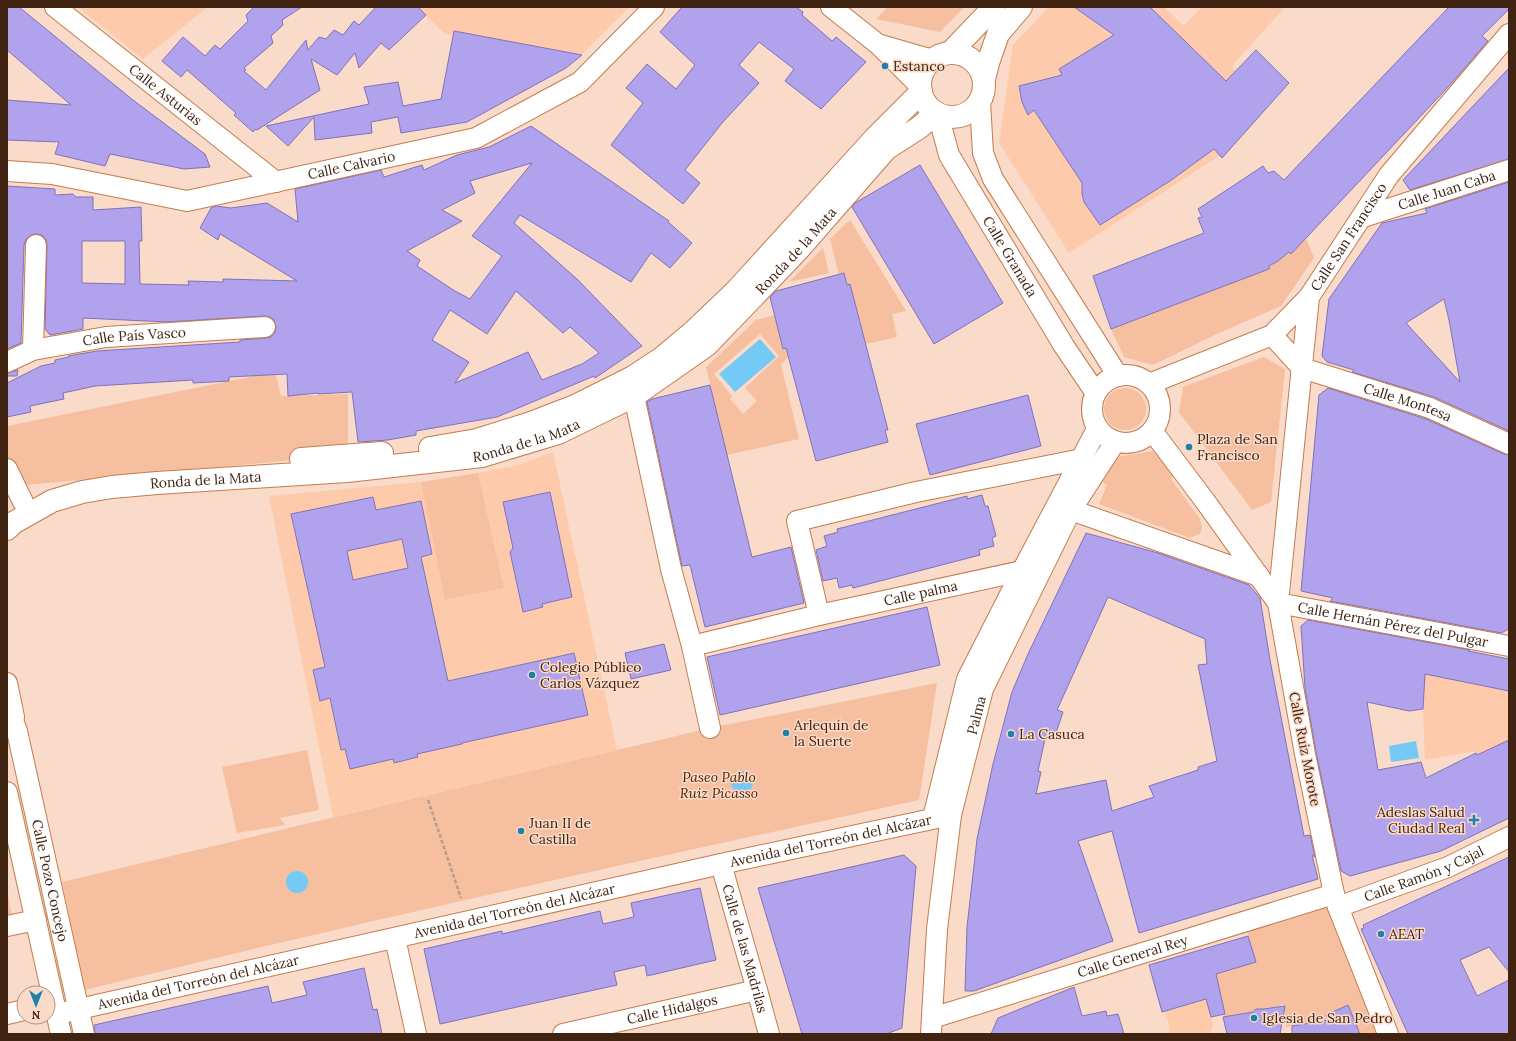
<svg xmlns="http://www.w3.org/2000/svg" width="1516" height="1041" font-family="Lora,serif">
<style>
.built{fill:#fdcbac}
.green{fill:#f6bf9f;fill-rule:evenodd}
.water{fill:#75caf5}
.building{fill:#b0a2ed;stroke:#8172b9;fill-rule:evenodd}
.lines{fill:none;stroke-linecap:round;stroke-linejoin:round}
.minor-casing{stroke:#c37c4e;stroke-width:22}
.highway-casing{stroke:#c37c4e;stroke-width:24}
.path{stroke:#bc9d8b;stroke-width:2.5;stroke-dasharray:4 2;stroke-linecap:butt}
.minor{stroke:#fff;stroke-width:20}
.highway{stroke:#fff;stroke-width:22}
.poi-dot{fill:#1d81ac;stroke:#fadac8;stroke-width:1.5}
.labels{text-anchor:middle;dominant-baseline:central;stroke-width:3;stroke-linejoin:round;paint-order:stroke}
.poi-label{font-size:14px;fill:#402310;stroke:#fadac8;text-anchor:start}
.street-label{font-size:14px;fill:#402310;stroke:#fadac8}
.park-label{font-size:14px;font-style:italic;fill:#4f2300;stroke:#fadac8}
</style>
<rect width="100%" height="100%" fill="#fadac8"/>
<!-- built -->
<g class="built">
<path d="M 78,7 L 208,7 L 143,59 Z"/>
<path d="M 417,7 L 629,7 L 576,60 L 447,34 L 444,32 L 443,32 Z"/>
<path d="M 1049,7 L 1164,7 L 1184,26 L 1202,7 L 1285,7 L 1232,66 L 1261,109 L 1225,152 L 1069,253 L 999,143 L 1013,45 Z"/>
<path d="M 553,452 L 617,750 L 333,817 L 269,496 L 421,482 L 446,600 L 504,588 L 478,473 L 519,465 Z"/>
<path d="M 1427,643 L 1509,659 L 1509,740 L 1477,755 L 1475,751 L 1425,760 L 1423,709 Z"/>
<path d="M 1206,999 L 1213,1024 L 1210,1034 L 1169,1034 L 1170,1029 L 1165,1011 Z"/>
</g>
<!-- green -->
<g class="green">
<path d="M 888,7 L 964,7 L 940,32 L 876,19 Z"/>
<path d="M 850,220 L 906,311 L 892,314 L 897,337 L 866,344 L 850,284 L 847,285 L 844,273 L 839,274 L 830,239 Z"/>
<path d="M 1306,238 L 1314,258 L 1281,306 L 1221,332 L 1153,365 L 1124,357 L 1111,329 L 1269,266 L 1278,261 L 1289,252 L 1291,254 Z"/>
<path d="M 823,248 L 829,273 L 789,282 Z"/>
<path d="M 775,315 L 788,357 L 781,365 L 799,439 L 727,455 L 706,367 L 756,320 ZM 760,334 L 779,356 L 745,388 L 757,401 L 743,414 L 730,399 L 732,396 L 714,374 Z"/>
<path d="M 1264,357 L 1285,369 L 1271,502 L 1252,510 L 1179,412 L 1183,387 Z"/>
<path d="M 275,372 L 281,396 L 348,394 L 348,455 L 15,486 L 7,469 L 7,426 Z"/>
<circle cx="1125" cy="409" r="21"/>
<path d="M 1155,451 L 1174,476 L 1171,479 L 1200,519 L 1202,527 L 1200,534 L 1190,538 L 1099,504 L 1107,485 L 1102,481 L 1116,457 Z"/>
<path d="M 478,473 L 504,588 L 445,600 L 421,482 Z"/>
<path d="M 937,683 L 919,800 C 640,861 361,921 85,990 L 62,882 L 710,728 Z"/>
<path d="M 307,750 L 319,810 L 280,818 L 285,825 L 237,833 L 222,767 Z"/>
<path d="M 7,891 L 14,925 L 7,926 Z"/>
<path d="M 1334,894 L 1389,1034 L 1360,1034 L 1348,1005 L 1329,1020 L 1286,1027 L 1284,1009 L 1285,1007 L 1282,1004 L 1278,1007 L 1225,1017 L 1216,974 L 1256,962 L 1248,936 L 1247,921 Z"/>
</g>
<!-- water -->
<g class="water">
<path d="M 760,339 L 776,357 L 735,392 L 719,374 Z"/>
<path d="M 1416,741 L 1419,758 L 1391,762 L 1389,746 Z"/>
<circle cx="742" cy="782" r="11"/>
<circle cx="297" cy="882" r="11"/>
</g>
<!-- building -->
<g class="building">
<path d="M 7,7 L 19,7 L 133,100 L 205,154 L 210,167 L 184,169 L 110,154 L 105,166 L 55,154 L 59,142 L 7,140 L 7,100 L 71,105 L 7,50 Z"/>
<path d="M 254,7 L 302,7 L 282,20 L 283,25 L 271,36 L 273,43 L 244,68 L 246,70 L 244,71 L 266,90 L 306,40 L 308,50 L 319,37 L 326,39 L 334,30 L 343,35 L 354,21 L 359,25 L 376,7 L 418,7 L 426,15 L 389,50 L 381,43 L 359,68 L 355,53 L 337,75 L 311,59 L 320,90 L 257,130 L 255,129 L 253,132 L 234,115 L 236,113 L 187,70 L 181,77 L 162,61 L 183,37 L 205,56 L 215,45 L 220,49 L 248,21 L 246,15 Z"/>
<path d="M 682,7 L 796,7 L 803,12 L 802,15 L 832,41 L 836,37 L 866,62 L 821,109 L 785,81 L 794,69 L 759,42 L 739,65 L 759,83 L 722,123 L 685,170 L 700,183 L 683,204 L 611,145 L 643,103 L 626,88 L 647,64 L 676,89 L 695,65 L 660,32 Z"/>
<path d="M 1074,7 L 1150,7 L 1226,81 L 1256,50 L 1289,83 L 1222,158 L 1214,149 L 1170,181 L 1100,225 L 1084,202 L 1082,194 L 1082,183 L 1034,110 L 1028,115 L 1022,102 L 1019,86 L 1062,75 L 1059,69 L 1114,35 Z"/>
<path d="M 1449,7 L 1509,7 L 1509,9 L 1482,36 L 1488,41 L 1449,86 L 1291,254 L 1289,252 L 1278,261 L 1269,266 L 1269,269 L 1111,329 L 1093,276 L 1204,233 L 1198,218 L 1202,217 L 1198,209 L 1263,166 L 1268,173 L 1274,171 L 1284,180 Z"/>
<path d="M 454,31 L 582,55 L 566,68 L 467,122 L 401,133 L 398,117 L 371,122 L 372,133 L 315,140 L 314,117 L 288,146 L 266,126 L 369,104 L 364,87 L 398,82 L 403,106 L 441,99 Z"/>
<path d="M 1509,68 L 1509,159 L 1410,190 L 1403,180 Z"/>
<path d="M 531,126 L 669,221 L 668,222 L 692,243 L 670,268 L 651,253 L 631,282 L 520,215 L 514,223 L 578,280 L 642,346 L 595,378 L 594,376 L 497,417 L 416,431 L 416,435 L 388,440 L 358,442 L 352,392 L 318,394 L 318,393 L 288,396 L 287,374 L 229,377 L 229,381 L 193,383 L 193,380 L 95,386 L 63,393 L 64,399 L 30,406 L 31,412 L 7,417 L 7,383 L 41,366 L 55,363 L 55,360 L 69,357 L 68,356 L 97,351 L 240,342 L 240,340 L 266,338 L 271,337 L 275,332 L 276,327 L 274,320 L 270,317 L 264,316 L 167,322 L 83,318 L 83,329 L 50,335 L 45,329 L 47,245 L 46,240 L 42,235 L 36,234 L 31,235 L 26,239 L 24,245 L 21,343 L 7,349 L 7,186 L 55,189 L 55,195 L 73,194 L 76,197 L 93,197 L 93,210 L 141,207 L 142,241 L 139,241 L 140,284 L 189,285 L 188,281 L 223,282 L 223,279 L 297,281 L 220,234 L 218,240 L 200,228 L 211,208 L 216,206 L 231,208 L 267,203 L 298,222 L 295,189 L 381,170 L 384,177 L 422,165 L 424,170 L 457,155 L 489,147 ZM 532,163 L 472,236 L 502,256 L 470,299 L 455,291 L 417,266 L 420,260 L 407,251 L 462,221 L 442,210 L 475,193 L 470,181 ZM 82,241 L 125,241 L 125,284 L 82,283 ZM 516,291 L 563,333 L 570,327 L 599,353 L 582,364 L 542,380 L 528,352 L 455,383 L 469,362 L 432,340 L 450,310 L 487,334 Z"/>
<path d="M 920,165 L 1003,303 L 934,344 L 852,207 L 855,203 Z"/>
<path d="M 1509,182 L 1509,431 L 1434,397 L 1352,372 L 1354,370 L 1327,362 L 1322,356 L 1329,299 L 1382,223 L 1427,213 L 1425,209 ZM 1444,299 L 1449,320 L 1460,382 L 1406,323 Z"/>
<path d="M 844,273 L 847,285 L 850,284 L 888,430 L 885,430 L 888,442 L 816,461 L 786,348 L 783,349 L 770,297 L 776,291 Z"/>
<path d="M 18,370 L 17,376 L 7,376 L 7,373 Z"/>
<path d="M 710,385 L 752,557 L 791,547 L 804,603 L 705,627 L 690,565 L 682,566 L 647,402 L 652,399 Z"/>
<path d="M 1328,388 L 1426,419 L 1504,454 L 1509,455 L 1509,629 L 1501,633 L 1330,601 L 1333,598 L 1301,591 L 1319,395 Z"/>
<path d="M 1028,395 L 1041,446 L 930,475 L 916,424 Z"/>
<path d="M 550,492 L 572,597 L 542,604 L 543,607 L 523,612 L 510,552 L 513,548 L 503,502 Z"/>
<path d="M 982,495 L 985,506 L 988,506 L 996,536 L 992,538 L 994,546 L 979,550 L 980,555 L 853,588 L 852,585 L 839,588 L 837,578 L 823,581 L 816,550 L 827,546 L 824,536 L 838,532 L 837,529 L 967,496 L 967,499 Z"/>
<path d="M 373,497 L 376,510 L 421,501 L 432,554 L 421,557 L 448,681 L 574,653 L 588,715 L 462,743 L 462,744 L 417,754 L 418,757 L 394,763 L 393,759 L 350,769 L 345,749 L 341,750 L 330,698 L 320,701 L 313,670 L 325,667 L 291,514 ZM 402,539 L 408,568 L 353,580 L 347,551 Z"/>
<path d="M 1086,533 L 1158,553 L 1249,585 L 1260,598 L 1270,660 L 1304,836 L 1310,835 L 1315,857 L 1312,855 L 1318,879 L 1139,933 L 1112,831 L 1078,841 L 1113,941 L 974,991 L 965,991 L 967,927 L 977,839 L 993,764 L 1012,692 L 1028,654 ZM 1108,597 L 1205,639 L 1207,664 L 1198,665 L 1217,761 L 1198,767 L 1198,770 L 1149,786 L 1154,797 L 1112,811 L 1106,780 L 1036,794 L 1041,772 L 1038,771 L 1047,730 L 1056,733 L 1063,712 L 1057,710 Z"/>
<path d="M 927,607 L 940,665 L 720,715 L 707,657 Z"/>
<path d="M 1308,620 L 1470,650 L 1468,651 L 1509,659 L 1509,691 L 1425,674 L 1423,709 L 1409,711 L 1367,702 L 1378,770 L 1421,762 L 1426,778 L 1476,753 L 1477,755 L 1509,740 L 1509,818 L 1441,851 L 1350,876 L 1341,871 L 1316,752 L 1305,688 L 1301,626 Z"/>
<path d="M 664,644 L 671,670 L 631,679 L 625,653 Z"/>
<path d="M 904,855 L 916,866 L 902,1028 L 886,1034 L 802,1034 L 758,888 Z"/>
<path d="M 1509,857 L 1509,972 L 1489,947 L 1460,960 L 1477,996 L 1509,980 L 1509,1034 L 1408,1034 L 1361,929 L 1364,928 L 1363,925 Z"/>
<path d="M 700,888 L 716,960 L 647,976 L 645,965 L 614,972 L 617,985 L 440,1024 L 424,949 L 502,931 L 502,934 L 600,911 L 603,924 L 634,917 L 631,903 Z"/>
<path d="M 1248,936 L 1256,962 L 1216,974 L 1225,1014 L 1211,1017 L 1206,999 L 1162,1012 L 1149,965 Z"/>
<path d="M 364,968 L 373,1010 L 377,1009 L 382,1034 L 95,1034 L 94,1025 L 268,986 L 272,1003 L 307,995 L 303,982 Z"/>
<path d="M 1074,987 L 1082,1016 L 1106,1011 L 1107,1016 L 1118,1014 L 1124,1034 L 991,1034 L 998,1018 Z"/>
<path d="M 1348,1005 L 1360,1034 L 1292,1034 L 1292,1026 L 1329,1020 L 1326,1015 Z"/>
<path d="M 1285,1006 L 1280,1034 L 1227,1034 L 1223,1017 L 1253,1012 L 1256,1009 L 1264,1009 Z"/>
</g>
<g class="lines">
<!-- minor casing -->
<g class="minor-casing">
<g id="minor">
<path id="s1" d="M 55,7 L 276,182"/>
<path d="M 831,7 L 879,45 L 920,86"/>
<path d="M 881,45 L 933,60"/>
<path d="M 980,102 L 983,153 L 993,179 L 1118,376"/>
<path id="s2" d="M 938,114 L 949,155 L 1064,346 L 1095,392"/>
<path id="s3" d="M 7,171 L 52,174 L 187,201 L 476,138 L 580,82 L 654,7"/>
<path id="s4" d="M 1363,217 L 1509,170"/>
<path d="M 1272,335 L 1302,368"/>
<path d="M 33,350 L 36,245"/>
<path id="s5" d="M 7,362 L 33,350 L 106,337 L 265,327"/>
<path id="s6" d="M 1302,368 L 1430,408 L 1509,444"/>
<circle cx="1126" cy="409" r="34"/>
<path d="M 1149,384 L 1272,335 L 1309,297"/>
<path d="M 634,396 L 671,569 L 692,646 L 710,728"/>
<path d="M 1153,432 L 1205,501 L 1278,603"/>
<path d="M 7,469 L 23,502"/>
<path d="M 1071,510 L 1259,576"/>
<path id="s7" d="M 1278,603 L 1509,646"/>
<path id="s8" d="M 819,615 L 1022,571"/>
<path d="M 692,646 L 819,615 L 797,521 L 916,492 L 1082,459"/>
<path d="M 7,683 L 14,717"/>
<path id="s9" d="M 7,705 L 17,731 L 84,1034"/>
<path d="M 7,792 L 61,1034"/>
<path d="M 933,818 L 967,679 L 1022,571 L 1097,429"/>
<path id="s10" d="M 721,864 L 757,990 L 769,1034"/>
<path id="s11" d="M 1338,907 L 1448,867 L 1509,837"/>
<path d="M 7,926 L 36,920"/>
<path d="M 395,938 L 416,1034"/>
<path d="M 7,1014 L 24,1010"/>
<path id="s12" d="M 57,1014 L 721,864 L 951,815"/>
<path id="s13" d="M 932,1018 L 1334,894"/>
<path id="s14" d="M 563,1034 L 757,990"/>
<path id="s15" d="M 931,1034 L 937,929 L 951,815 L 983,689 L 1071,510 L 1115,442"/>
<path id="s16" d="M 1388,1034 L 1338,907 L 1334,894 L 1305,754 L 1278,603 L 1309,297 L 1389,175 L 1509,34"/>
</g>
</g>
<!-- highway casing -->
<g class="highway-casing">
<g id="highway">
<path d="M 950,53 L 994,7"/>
<circle cx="952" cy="85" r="32"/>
<path d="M 984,79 L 988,63 L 998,34 L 1021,7"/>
<path d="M 430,448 L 477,440 L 531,423 L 575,406 L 633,377 L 662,358 L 693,332 L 735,292 L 876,137 L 921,92"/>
<path d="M 301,459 L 382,453"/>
<path id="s17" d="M 7,529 L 13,523 L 52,501 L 82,492 L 112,487 L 157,483 L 347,471 L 482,456 L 558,433 L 634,396 L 707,345 L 798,250 L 886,149 L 920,127 L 936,113"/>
</g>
</g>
<!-- path -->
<path class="path" d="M 428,800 L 461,898"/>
<!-- minor -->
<use href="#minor" class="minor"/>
<!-- highway -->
<use href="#highway" class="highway"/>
</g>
<!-- markers -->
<g class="poi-dot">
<circle cx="885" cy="66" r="4"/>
<circle cx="1189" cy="447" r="4"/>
<circle cx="532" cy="675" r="4"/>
<circle cx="786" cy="733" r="4"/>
<circle cx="1011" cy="734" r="4"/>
<path d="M1472 814h4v4h4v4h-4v4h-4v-4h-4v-4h4z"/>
<circle cx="521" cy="831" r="4"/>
<circle cx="1381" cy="934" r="4"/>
<circle cx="1254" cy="1018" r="4"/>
</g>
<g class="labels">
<!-- poi labels -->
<g class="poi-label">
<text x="893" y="66">Estanco</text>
<text x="1197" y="439">Plaza de San<tspan x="1197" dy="16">Francisco</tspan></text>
<text x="540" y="667">Colegio Público<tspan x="540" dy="16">Carlos Vázquez</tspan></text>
<text x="794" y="725">Arlequín de<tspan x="794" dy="16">la Suerte</tspan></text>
<text x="1019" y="734">La Casuca</text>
<text x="1465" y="812" text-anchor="end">Adeslas Salud<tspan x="1465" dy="16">Ciudad Real</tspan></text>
<text x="529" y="823">Juan II de<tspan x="529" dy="16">Castilla</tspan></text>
<text x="1389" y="934">AEAT</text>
<text x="1262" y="1018">Iglesia de San Pedro</text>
</g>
<!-- street labels -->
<g class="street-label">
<text stroke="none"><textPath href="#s1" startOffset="141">Calle Asturias</textPath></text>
<text stroke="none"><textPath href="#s3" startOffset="351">Calle Calvario</textPath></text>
<text stroke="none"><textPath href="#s4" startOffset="88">Calle Juan Caba</textPath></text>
<text stroke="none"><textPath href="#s16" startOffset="826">Calle San Francisco</textPath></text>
<text stroke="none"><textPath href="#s17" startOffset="869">Ronda de la Mata</textPath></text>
<text stroke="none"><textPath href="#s2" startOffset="161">Calle Granada</textPath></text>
<text stroke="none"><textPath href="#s5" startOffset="131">Calle País Vasco</textPath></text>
<text stroke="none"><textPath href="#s6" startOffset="111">Calle Montesa</textPath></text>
<text stroke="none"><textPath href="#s17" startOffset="533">Ronda de la Mata</textPath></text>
<text stroke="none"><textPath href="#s17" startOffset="209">Ronda de la Mata</textPath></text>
<text stroke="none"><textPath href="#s8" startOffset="104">Calle palma</textPath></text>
<text stroke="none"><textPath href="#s7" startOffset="117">Calle Hernán Pérez del Pulgar</textPath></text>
<text stroke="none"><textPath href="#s15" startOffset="323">Palma</textPath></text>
<text transform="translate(1305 749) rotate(79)">Calle Ruiz Morote</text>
<text stroke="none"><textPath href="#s12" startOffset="793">Avenida del Torreón del Alcázar</textPath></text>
<text stroke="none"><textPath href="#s11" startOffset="92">Calle Ramón y Cajal</textPath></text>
<text stroke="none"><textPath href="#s9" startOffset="181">Calle Pozo Concejo</textPath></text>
<text stroke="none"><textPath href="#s12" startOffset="469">Avenida del Torreón del Alcázar</textPath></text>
<text stroke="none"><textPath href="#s10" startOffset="88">Calle de las Madrilas</textPath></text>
<text stroke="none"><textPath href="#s13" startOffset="210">Calle General Rey</textPath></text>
<text stroke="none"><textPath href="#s12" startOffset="145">Avenida del Torreón del Alcázar</textPath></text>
<text stroke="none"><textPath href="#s14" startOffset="112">Calle Hidalgos</textPath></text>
</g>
<!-- park labels -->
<g class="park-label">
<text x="719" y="777">Paseo Pablo<tspan x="719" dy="16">Ruiz Picasso</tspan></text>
</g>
</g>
<!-- border -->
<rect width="1516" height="1041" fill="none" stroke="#402310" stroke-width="16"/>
<!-- north arrow -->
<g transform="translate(36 1005) rotate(180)"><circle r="19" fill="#fadac8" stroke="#b0917e"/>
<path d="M0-3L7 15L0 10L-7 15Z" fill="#1d81ac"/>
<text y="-6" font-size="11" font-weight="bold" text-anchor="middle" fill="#402310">N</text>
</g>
</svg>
